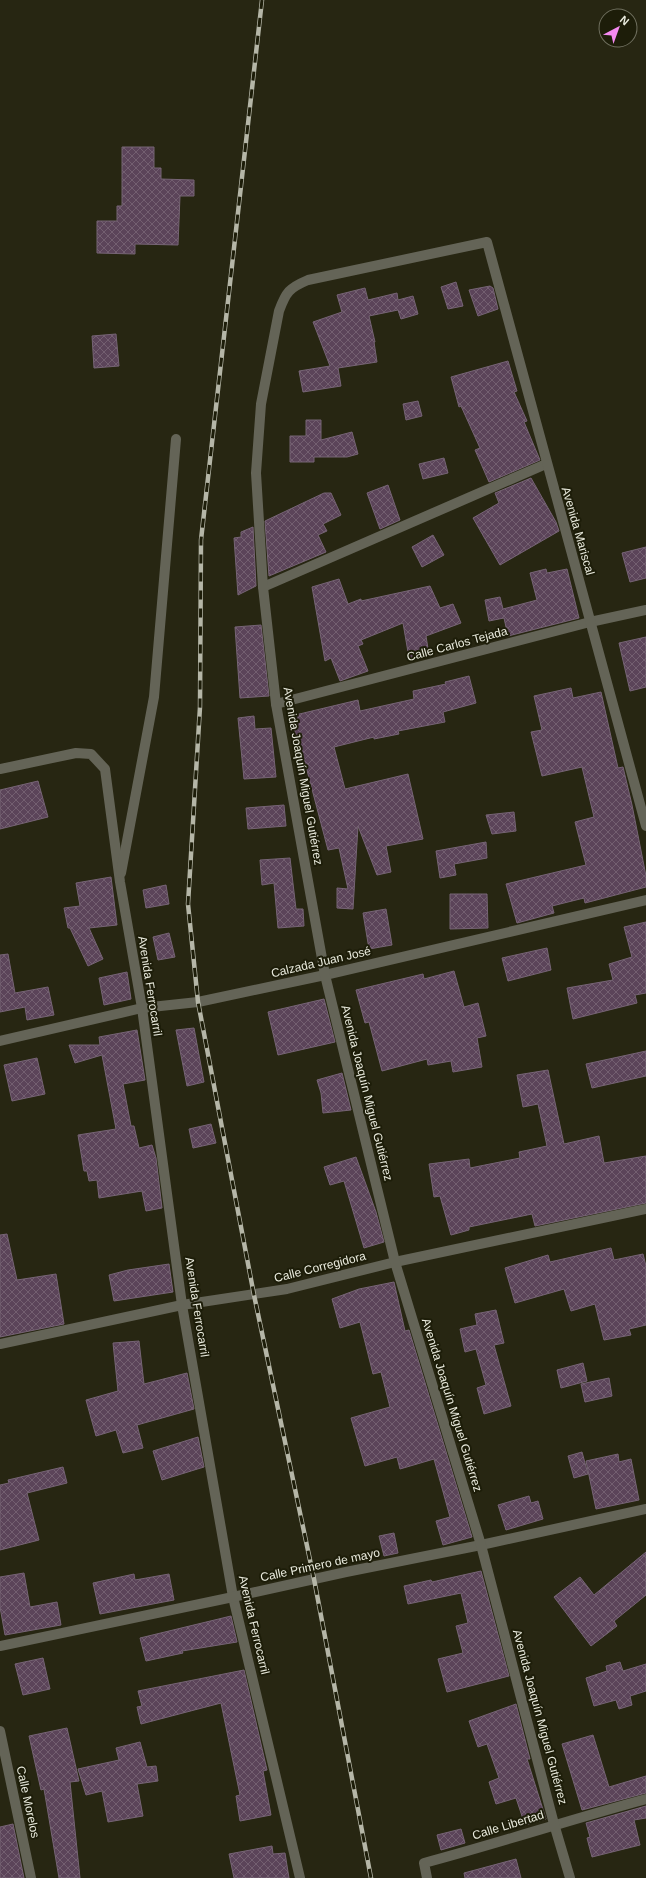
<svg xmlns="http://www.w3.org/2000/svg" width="646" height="1878" font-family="Helvetica,sans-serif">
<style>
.building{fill:url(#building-cross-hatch);stroke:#766475}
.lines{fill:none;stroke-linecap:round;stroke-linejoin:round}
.minor{stroke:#646457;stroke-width:10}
.rail-casing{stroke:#b5b6a7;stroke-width:4.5}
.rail{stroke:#1d1d09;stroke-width:3;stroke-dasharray:9;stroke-linecap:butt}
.labels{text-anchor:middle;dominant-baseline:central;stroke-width:4;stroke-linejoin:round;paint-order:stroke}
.street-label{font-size:12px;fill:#eaebde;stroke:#1d1d09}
</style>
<defs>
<pattern id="building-cross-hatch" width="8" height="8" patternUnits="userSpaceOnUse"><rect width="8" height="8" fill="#5b4459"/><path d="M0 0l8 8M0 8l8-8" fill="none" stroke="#735f70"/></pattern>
</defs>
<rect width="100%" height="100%" fill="#272612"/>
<!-- building -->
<g class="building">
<path d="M 122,147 L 154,147 L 154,168 L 161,168 L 161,179 L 194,180 L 194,196 L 180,196 L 178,245 L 135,244 L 135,254 L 97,253 L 97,221 L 117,221 L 117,206 L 122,206 Z"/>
<path d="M 456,282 L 463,306 L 448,309 L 441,287 Z"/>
<path d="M 490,286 L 493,288 L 498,309 L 478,316 L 469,290 Z"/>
<path d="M 365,288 L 368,300 L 397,293 L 398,300 L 413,296 L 418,314 L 401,319 L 398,310 L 369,316 L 375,342 L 374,342 L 377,362 L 338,368 L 341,386 L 303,392 L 299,371 L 330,366 L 313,322 L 342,312 L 337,295 Z"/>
<path d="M 116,334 L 119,366 L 94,368 L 92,336 Z"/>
<path d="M 508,361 L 517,391 L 514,392 L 527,421 L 524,422 L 540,460 L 489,482 L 475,450 L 480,448 L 461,406 L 459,407 L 451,377 Z"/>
<path d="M 418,401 L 422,416 L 406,420 L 403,404 Z"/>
<path d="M 306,420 L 321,420 L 321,440 L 352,432 L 358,454 L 347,457 L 314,457 L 314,462 L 290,462 L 290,436 L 306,436 Z"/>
<path d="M 444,458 L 448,473 L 423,479 L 419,464 Z"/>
<path d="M 531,478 L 556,522 L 559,531 L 500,565 L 473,518 L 499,503 L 495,493 Z"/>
<path d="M 388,485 L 400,520 L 380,529 L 367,493 Z"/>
<path d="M 324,493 L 331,493 L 341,515 L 323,524 L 327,531 L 318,535 L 326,552 L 269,576 L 265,521 Z"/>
<path d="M 253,527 L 256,586 L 238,595 L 234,538 L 241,537 L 241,532 Z"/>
<path d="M 433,535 L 444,555 L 422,567 L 412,547 Z"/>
<path d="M 646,547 L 646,578 L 630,582 L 622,553 Z"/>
<path d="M 546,569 L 547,573 L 567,569 L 579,618 L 508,636 L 504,618 L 489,621 L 485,600 L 500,597 L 503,609 L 537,600 L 530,573 Z"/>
<path d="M 339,579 L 348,604 L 361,599 L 361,601 L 430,586 L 440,608 L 453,604 L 461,623 L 426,636 L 429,655 L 409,658 L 403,623 L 361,640 L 363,644 L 358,646 L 368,671 L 340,681 L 331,658 L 325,661 L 312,587 Z"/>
<path d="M 261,625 L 269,696 L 240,698 L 235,627 Z"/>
<path d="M 646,637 L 646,687 L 630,691 L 619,643 Z"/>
<path d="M 469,676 L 476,703 L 443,712 L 445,722 L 398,731 L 399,734 L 374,739 L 374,737 L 334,747 L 345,789 L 408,774 L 423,839 L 386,846 L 391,872 L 377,875 L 358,826 L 353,909 L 337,908 L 337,888 L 348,889 L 339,848 L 328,850 L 303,755 L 301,755 L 291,716 L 358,700 L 360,711 L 414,699 L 413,691 L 446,684 L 445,682 Z"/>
<path d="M 571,688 L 573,698 L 601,692 L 618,768 L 623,767 L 632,805 L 646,876 L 646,887 L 585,903 L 584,898 L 552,906 L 554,913 L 517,923 L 506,884 L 586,865 L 575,822 L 594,817 L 582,767 L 542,776 L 531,732 L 542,730 L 534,696 Z"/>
<path d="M 254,716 L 255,729 L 271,728 L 276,777 L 244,779 L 238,718 Z"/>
<path d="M 38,781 L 48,817 L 0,829 L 0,790 Z"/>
<path d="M 284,805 L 286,826 L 248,829 L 246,808 Z"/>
<path d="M 514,812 L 516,831 L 492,834 L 486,815 Z"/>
<path d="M 486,842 L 487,858 L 454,864 L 456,875 L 440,878 L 436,851 Z"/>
<path d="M 290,858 L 296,909 L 303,909 L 304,926 L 278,928 L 274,883 L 262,885 L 260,860 Z"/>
<path d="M 111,877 L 117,925 L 89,928 L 103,959 L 88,966 L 70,928 L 68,928 L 64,908 L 80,906 L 76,883 Z"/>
<path d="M 166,885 L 169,904 L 146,908 L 143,890 Z"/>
<path d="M 450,894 L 487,894 L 488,928 L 450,929 Z"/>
<path d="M 386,909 L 392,945 L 369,949 L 363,913 Z"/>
<path d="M 646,922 L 646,993 L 635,995 L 637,1003 L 573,1019 L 567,988 L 613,980 L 609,964 L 632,957 L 624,927 Z"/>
<path d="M 169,933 L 175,957 L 158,960 L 153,937 Z"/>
<path d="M 547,948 L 551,970 L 508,981 L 502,958 Z"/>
<path d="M 8,954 L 15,993 L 48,987 L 54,1015 L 27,1020 L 25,1007 L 0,1012 L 0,955 Z"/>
<path d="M 454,971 L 464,1007 L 478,1003 L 486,1036 L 477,1038 L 482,1067 L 453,1072 L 451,1061 L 428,1065 L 427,1059 L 382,1071 L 369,1022 L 365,1023 L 356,990 L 423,974 L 424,979 Z"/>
<path d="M 127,972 L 131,999 L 104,1005 L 99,978 Z"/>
<path d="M 324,999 L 335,1042 L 278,1055 L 268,1012 Z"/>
<path d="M 194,1028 L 204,1082 L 187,1086 L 176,1030 Z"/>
<path d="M 137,1030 L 145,1080 L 123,1084 L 131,1126 L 134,1126 L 139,1148 L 152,1145 L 156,1158 L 162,1208 L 146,1211 L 142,1191 L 99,1198 L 97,1180 L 89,1181 L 87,1171 L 84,1171 L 78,1135 L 116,1129 L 102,1055 L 75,1063 L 69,1045 L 100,1045 L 99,1037 Z"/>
<path d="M 646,1051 L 646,1076 L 592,1088 L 586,1064 Z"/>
<path d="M 37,1058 L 45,1094 L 12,1101 L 4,1065 Z"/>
<path d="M 548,1070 L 564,1144 L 599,1136 L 604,1163 L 646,1156 L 646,1203 L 535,1226 L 532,1214 L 469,1227 L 469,1230 L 451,1235 L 440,1196 L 434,1197 L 429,1164 L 469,1159 L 470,1168 L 520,1158 L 519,1152 L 547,1146 L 538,1104 L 523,1107 L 517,1075 Z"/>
<path d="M 342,1073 L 351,1110 L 323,1113 L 321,1093 L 317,1080 Z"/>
<path d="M 211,1124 L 216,1143 L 193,1148 L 189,1129 Z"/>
<path d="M 356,1157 L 376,1212 L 384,1242 L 364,1248 L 344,1181 L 330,1185 L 324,1167 Z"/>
<path d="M 7,1234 L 17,1280 L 56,1274 L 64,1324 L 0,1337 L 0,1235 Z"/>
<path d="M 611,1248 L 614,1260 L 643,1254 L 646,1266 L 646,1325 L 629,1329 L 631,1335 L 604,1340 L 595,1304 L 571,1311 L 564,1289 L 515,1303 L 505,1268 L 548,1255 L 550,1262 Z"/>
<path d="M 169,1264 L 173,1292 L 114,1301 L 109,1275 L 128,1270 Z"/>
<path d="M 394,1282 L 405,1331 L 409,1330 L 472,1537 L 443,1545 L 436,1521 L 450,1517 L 434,1459 L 400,1469 L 397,1457 L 365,1466 L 351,1418 L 390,1407 L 381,1372 L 373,1374 L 360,1322 L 340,1328 L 332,1299 L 359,1289 Z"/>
<path d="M 496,1310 L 504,1343 L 494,1345 L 511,1406 L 484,1414 L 477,1388 L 486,1385 L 476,1349 L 465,1352 L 460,1329 L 477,1325 L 475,1314 Z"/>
<path d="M 139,1341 L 144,1384 L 187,1373 L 194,1409 L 137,1425 L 143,1448 L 123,1453 L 116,1430 L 96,1436 L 86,1400 L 118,1391 L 113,1343 Z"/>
<path d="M 583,1363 L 587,1381 L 561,1388 L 557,1370 Z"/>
<path d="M 609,1378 L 612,1396 L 585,1402 L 581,1384 Z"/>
<path d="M 198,1437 L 204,1467 L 162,1480 L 153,1451 Z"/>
<path d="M 582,1452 L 588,1474 L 574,1478 L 568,1456 Z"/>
<path d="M 618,1454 L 619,1462 L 631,1459 L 639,1500 L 596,1509 L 586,1461 Z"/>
<path d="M 63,1467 L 67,1483 L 27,1493 L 39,1540 L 0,1550 L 0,1485 L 9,1483 L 8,1480 Z"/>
<path d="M 529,1496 L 531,1503 L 538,1501 L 543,1519 L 506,1530 L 498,1505 Z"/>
<path d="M 394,1533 L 398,1553 L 384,1556 L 379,1536 Z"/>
<path d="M 646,1552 L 646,1595 L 614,1621 L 617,1626 L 591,1646 L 554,1597 L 580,1577 L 594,1595 Z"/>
<path d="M 481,1571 L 509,1676 L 447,1692 L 438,1659 L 463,1653 L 456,1626 L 468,1623 L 461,1593 L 408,1604 L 404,1586 L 431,1580 L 432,1582 Z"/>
<path d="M 24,1573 L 30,1607 L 57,1602 L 61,1625 L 5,1635 L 0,1607 L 0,1577 Z"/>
<path d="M 134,1574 L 135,1580 L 169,1574 L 174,1600 L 100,1614 L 93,1583 Z"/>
<path d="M 231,1616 L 237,1642 L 182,1651 L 183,1653 L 146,1661 L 140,1638 Z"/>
<path d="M 43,1658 L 50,1689 L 23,1695 L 15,1664 Z"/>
<path d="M 620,1662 L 623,1671 L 646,1664 L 646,1691 L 630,1696 L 632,1705 L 619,1709 L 616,1700 L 594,1706 L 586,1678 L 607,1671 L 606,1666 Z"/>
<path d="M 244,1670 L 267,1770 L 263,1771 L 271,1815 L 240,1821 L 236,1796 L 240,1795 L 221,1703 L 141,1724 L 137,1707 L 142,1706 L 138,1691 Z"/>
<path d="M 516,1704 L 530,1759 L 527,1759 L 546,1819 L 525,1825 L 516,1798 L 496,1804 L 489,1782 L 499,1778 L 487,1744 L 478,1747 L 469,1721 Z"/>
<path d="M 67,1728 L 79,1781 L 70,1782 L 80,1878 L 59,1878 L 44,1789 L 41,1790 L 29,1736 Z"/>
<path d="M 593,1735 L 609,1787 L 646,1776 L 646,1793 L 582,1810 L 562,1744 Z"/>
<path d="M 140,1742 L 147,1767 L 156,1766 L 158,1781 L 137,1784 L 143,1816 L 108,1822 L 102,1791 L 86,1795 L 78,1769 L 119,1760 L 116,1748 Z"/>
<path d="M 646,1806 L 646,1818 L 634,1820 L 640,1845 L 592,1857 L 587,1838 L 590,1837 L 586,1823 Z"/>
<path d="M 13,1824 L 24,1878 L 0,1878 L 0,1827 Z"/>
<path d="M 461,1829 L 465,1843 L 441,1850 L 437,1835 Z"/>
<path d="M 272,1846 L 273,1854 L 285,1853 L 289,1878 L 234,1878 L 229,1854 Z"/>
<path d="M 516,1859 L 521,1878 L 465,1878 L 464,1873 Z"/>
</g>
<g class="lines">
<!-- minor -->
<g class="minor">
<path d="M 263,587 L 546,464"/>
<path d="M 276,704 L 590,622 L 646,610"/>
<path d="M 0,769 L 76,753 L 91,754 L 105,769 L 120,882 L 142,1008 L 182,1305 L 233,1597 L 300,1878"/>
<path d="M 121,873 L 154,697 L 176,439"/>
<path d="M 0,1041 L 142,1008 L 198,1002 L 325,975 L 646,900"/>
<path d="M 0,1344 L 182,1305 L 287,1289 L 395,1262 L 646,1209"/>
<path d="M 0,1646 L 233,1597 L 346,1572 L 481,1545 L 646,1509"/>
<path d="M 0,1731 L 31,1878"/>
<path d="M 427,1878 L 424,1863 C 499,1843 572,1819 646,1799"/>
<path d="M 570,1878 L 554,1824 L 481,1545 L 395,1262 L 325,975 L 276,704 L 263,587 L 256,473 L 261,404 L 279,311 C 286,292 289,288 308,280 L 487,242 L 646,826"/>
</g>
<!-- rail casing -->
<g class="rail-casing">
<path id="rail" d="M 262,0 L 201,540 L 200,707 L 188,904 L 198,1002 L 254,1295 L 314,1579 L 371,1878"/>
</g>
<!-- rail -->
<use href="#rail" class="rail"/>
</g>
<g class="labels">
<!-- street labels -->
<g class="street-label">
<text transform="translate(578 531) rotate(74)">Avenida Mariscal</text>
<text transform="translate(457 644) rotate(-15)">Calle Carlos Tejada</text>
<text transform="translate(303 776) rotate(80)">Avenida Joaquín Miguel Gutiérrez</text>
<text transform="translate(321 962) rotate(-13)">Calzada Juan José</text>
<text transform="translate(150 986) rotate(81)">Avenida Ferrocarril</text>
<text transform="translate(367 1093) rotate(76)">Avenida Joaquín Miguel Gutiérrez</text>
<text transform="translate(320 1267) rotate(-14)">Calle Corregidora</text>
<text transform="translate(197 1307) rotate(81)">Avenida Ferrocarril</text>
<text transform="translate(452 1405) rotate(73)">Avenida Joaquín Miguel Gutiérrez</text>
<text transform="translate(320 1565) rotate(-12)">Calle Primero de mayo</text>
<text transform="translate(254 1625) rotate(77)">Avenida Ferrocarril</text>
<text transform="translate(540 1717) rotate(75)">Avenida Joaquín Miguel Gutiérrez</text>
<text transform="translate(28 1802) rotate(78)">Calle Morelos</text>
<text transform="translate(508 1825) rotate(-17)">Calle Libertad</text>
</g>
</g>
<!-- north arrow -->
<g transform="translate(618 28) rotate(41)"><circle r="19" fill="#1d1d09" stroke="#6f6f5e"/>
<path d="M0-3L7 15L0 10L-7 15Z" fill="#f489f0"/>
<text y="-6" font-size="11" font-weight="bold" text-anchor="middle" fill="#eaebde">N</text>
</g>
</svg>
